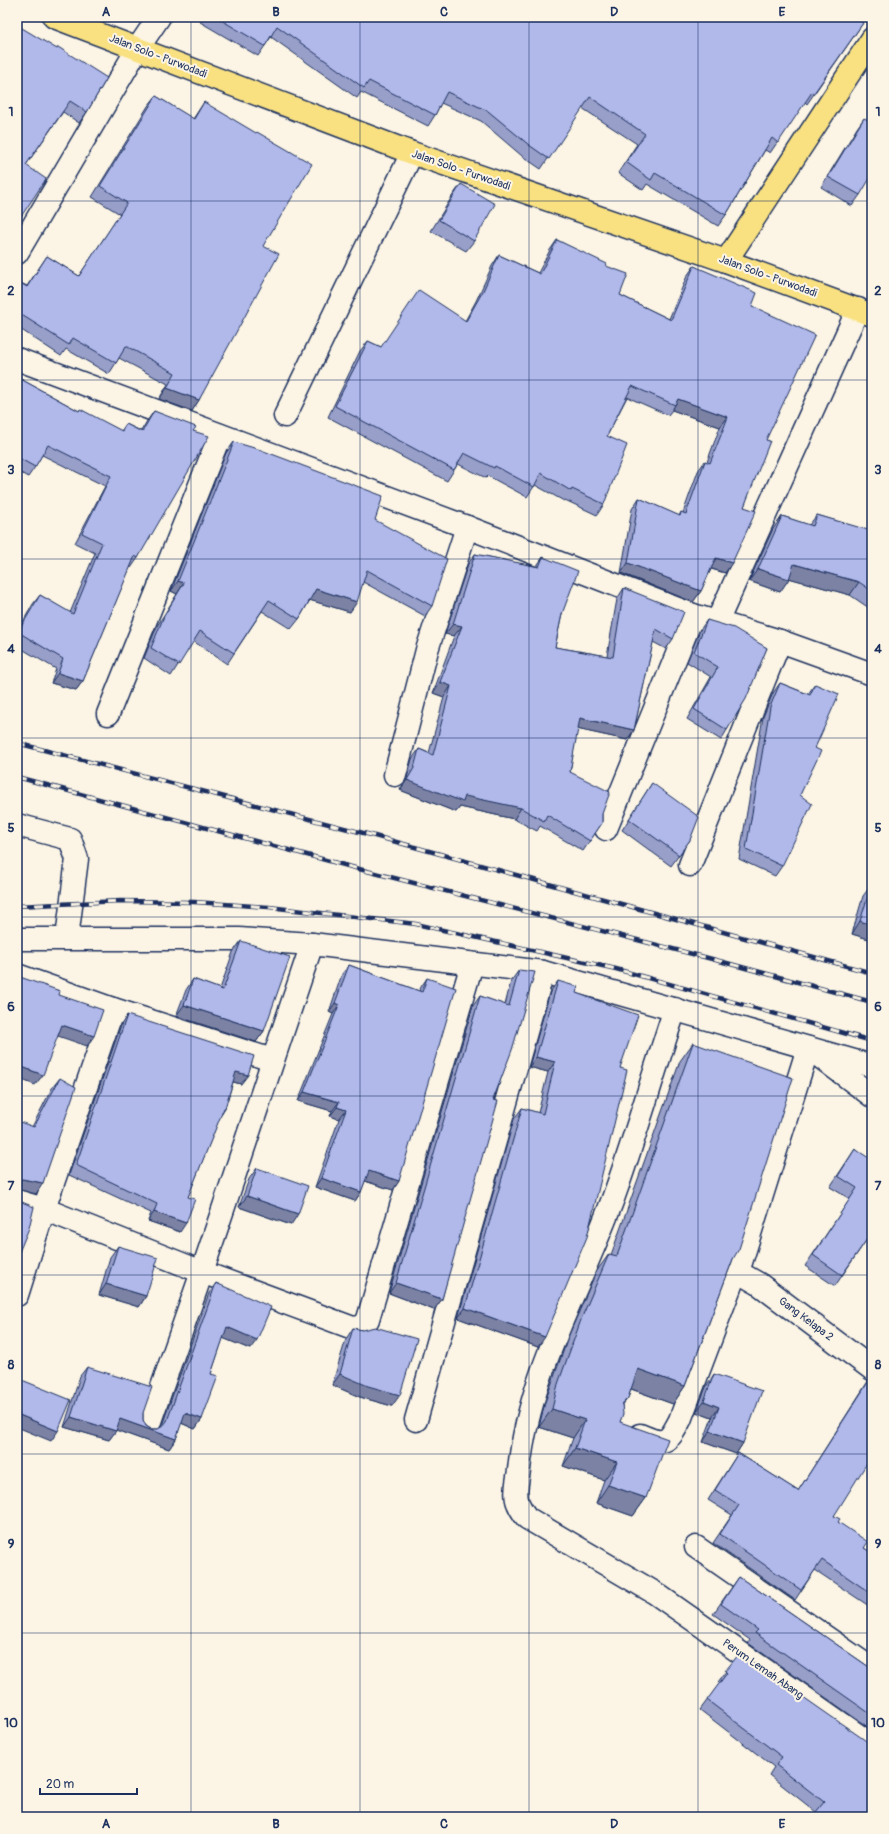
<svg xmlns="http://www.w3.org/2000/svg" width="889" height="1834" font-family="Pangolin,sans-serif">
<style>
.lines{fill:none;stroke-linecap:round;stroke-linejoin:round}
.minor-casing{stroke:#1b2f5e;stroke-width:25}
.major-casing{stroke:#1b2f5e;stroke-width:25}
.minor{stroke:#fcf5e5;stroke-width:22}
.major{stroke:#f9e181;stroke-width:22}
.rail-casing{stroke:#1b2f5e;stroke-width:4.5}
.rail{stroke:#fcf5e5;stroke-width:3;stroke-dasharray:9;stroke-linecap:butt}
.wall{fill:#989fc9;stroke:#1b2f5e}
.shaded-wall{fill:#7c82a4;stroke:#1b2f5e}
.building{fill:#b1b9ea;stroke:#1b2f5e}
.grid{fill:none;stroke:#1b2f5e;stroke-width:1;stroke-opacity:0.55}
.labels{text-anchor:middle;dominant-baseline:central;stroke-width:4;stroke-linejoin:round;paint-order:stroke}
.street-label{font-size:11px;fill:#1b2f5e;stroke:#fcf5e5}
.neatline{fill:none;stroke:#1b2f5e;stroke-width:1.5}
.grid-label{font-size:13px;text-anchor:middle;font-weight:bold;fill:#1b2f5e}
</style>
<rect width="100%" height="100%" fill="#fcf5e5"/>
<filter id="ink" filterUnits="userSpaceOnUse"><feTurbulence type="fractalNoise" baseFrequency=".025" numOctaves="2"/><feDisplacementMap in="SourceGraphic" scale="8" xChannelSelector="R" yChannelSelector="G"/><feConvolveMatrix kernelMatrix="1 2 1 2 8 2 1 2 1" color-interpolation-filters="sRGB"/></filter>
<g filter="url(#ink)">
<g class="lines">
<!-- minor casing -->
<g class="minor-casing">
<g id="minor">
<path d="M 17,253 L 138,48 L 159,17"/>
<path d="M 17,359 L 467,527 L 693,615 L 780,641 L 872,674"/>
<path d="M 285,416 L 412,153"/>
<path d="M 717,622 L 858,309"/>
<path d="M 108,714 L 220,435"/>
<path d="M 395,775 L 427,650 L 467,527"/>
<path d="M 17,825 L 70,839 L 77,859 L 67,938"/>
<path d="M 606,829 L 693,615"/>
<path d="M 690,865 L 780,641"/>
<path d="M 17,939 L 239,939 L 312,944 L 543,972 L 872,1066"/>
<path d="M 17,975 L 113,1009 L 272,1060"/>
<path d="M 675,1009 C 654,1071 636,1135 614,1196 C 581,1287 529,1372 519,1470 C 518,1479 514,1494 518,1503 C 520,1508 524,1514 527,1518 L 655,1593 L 872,1745"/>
<path d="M 819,1056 L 872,1096"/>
<path d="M 17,1201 L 44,1209 L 202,1272 L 353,1328 L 364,1326 L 368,1319 L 472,964"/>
<path d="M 738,1272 L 759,1284 L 872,1369"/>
<path d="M 17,1295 L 44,1209 L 113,1009"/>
<path d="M 416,1420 L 543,972"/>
<path d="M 148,1427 L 202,1272 L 312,944"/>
<path d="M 640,1435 C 665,1446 668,1443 680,1420 L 732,1282 L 738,1272 L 808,1048"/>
<path d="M 696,1547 L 872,1669"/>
</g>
</g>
<!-- major casing -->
<g class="major-casing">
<g id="major">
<path d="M 54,17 L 412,153 L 726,261 L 872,315"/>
<path d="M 726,261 L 872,39"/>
</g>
</g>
<!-- minor -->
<use href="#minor" class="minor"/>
<!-- major -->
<use href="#major" class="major"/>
<!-- rail casing -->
<g class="rail-casing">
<g id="rail">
<path d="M 17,743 L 371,835 L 872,973"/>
<path d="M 17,777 L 359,869 L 712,959 L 872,1002"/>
<path d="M 17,906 L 120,901 L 194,902 L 269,907 L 416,924 L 616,969 L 872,1041"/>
</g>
</g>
<!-- rail -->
<use href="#rail" class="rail"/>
</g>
<!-- wall -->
<g class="wall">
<path d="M 204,17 L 364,17 L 366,19 L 830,19 L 863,23 L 807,104 L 805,102 L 770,153 L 765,150 L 726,215 L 718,226 L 647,184 L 643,190 L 618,173 L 637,144 L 582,108 L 541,169 L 522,156 L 481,121 L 441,103 L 435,115 L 428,126 L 361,92 L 357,98 L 271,37 L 258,56 L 200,22 Z"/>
<path d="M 17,25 L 87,112 L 79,123 L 63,112 L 26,165 L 22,215 L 17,222 Z"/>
<path d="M 156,96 L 193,119 L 204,102 L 263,246 L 199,400 L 192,411 L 159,399 L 168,384 L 119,358 L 109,374 L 66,349 L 61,356 L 17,327 L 17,281 L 27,286 L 47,256 L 79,276 L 120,214 L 92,197 L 148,106 Z"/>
<path d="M 864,118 L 860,195 L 852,206 L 821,187 L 857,128 Z"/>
<path d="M 461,184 L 474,241 L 466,251 L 431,231 L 453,195 Z"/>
<path d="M 557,240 L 606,266 L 620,295 L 669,319 L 687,276 L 694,266 L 752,306 L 766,440 L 744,507 L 725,573 L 711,569 L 701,591 L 693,602 L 621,573 L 632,509 L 639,498 L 679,516 L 681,512 L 683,513 L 698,471 L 705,461 L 707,462 L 720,427 L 672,410 L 668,415 L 627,397 L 607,436 L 604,504 L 597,515 L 565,500 L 564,501 L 535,485 L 527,497 L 488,476 L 486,478 L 458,464 L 454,470 L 447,481 L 328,417 L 360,351 L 368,341 L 381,347 L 465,321 L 476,301 L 492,266 L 499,255 L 538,273 L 550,250 Z"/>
<path d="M 17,377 L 79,411 L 121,431 L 126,424 L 141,431 L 147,421 L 154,411 L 193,431 L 138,558 L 131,568 L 130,567 L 83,681 L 76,690 L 51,683 L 56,669 L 17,646 L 17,632 L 33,604 L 40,595 L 70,613 L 95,553 L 75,543 L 105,486 L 42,455 L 35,467 L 28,477 L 17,471 Z"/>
<path d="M 234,442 L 375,520 L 432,606 L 425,616 L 363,582 L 350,612 L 310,600 L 299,619 L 291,629 L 262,611 L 227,664 L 193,641 L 171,676 L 144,658 L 157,626 L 177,594 L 171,591 L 226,453 Z"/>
<path d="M 817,515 L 872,532 L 872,610 L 850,595 L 789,578 L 780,592 L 749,581 L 773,529 L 782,516 L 809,525 Z"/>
<path d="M 475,554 L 536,567 L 543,557 L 562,614 L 555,647 L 607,656 L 617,599 L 624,588 L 673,639 L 666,649 L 653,642 L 634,730 L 627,740 L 577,729 L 570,772 L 602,814 L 602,823 L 583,851 L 540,826 L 537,831 L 514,819 L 460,807 L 456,812 L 400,790 L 407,778 L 412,759 L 419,749 L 429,753 L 444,697 L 433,693 L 454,636 L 445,634 L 468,564 Z"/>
<path d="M 707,620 L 767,648 L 727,730 L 721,740 L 687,719 L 711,677 L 687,662 L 700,630 Z"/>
<path d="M 780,683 L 808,694 L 815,684 L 815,748 L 800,795 L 782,866 L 775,876 L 739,859 L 763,717 L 773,693 Z"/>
<path d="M 872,744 L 872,759 L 867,758 Z"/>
<path d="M 652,783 L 690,840 L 671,866 L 622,830 Z"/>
<path d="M 872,884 L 872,940 L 852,934 L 863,896 Z"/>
<path d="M 241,941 L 264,1031 L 256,1042 L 176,1016 L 186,990 L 193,979 L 220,989 L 233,952 Z"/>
<path d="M 349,965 L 419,991 L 421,987 L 427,978 L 399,1181 L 393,1190 L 365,1181 L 361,1192 L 355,1201 L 315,1187 L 339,1119 L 330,1116 L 332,1111 L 298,1101 L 333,1014 L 329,1012 L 342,974 Z"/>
<path d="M 519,970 L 493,1100 L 442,1299 L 434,1310 L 389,1293 L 473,1006 L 480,996 L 505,1005 L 511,981 Z"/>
<path d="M 558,981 L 576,993 L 620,1068 L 538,1347 L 458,1318 L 514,1119 L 522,1108 L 538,1113 L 548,1072 L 529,1067 L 550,992 Z"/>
<path d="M 127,1015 L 241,1084 L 233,1082 L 225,1108 L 221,1114 L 188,1197 L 180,1232 L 148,1221 L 151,1213 L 69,1175 L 121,1025 Z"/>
<path d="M 693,1043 L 733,1259 L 685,1386 L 673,1404 L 631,1389 L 628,1398 L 622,1406 L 620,1422 L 646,1498 L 633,1516 L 596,1503 L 604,1480 L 563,1466 L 573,1438 L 539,1427 L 545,1402 L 569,1335 L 596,1272 L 609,1254 L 611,1255 L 680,1061 Z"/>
<path d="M 60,1078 L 36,1194 L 32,1127 L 52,1088 Z"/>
<path d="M 855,1149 L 872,1232 L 835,1286 L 805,1266 L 850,1199 L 830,1187 Z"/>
<path d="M 257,1168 L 291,1225 L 239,1207 L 249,1179 Z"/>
<path d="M 118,1246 L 146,1296 L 139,1307 L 99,1295 L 110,1257 Z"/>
<path d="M 216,1283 L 250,1349 L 223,1338 L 211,1374 L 202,1419 L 195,1429 L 181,1423 L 176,1439 L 169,1449 L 116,1430 L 109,1440 L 64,1427 L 80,1376 L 87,1367 L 143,1413 L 143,1420 L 146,1426 L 151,1429 L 158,1429 L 161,1428 L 209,1293 Z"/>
<path d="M 353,1328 L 362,1330 L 392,1406 L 360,1397 L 332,1385 L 346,1339 Z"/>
<path d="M 714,1374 L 743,1443 L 736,1454 L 703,1442 L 712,1418 L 696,1412 L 707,1385 Z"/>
<path d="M 872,1375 L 834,1516 L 838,1522 L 864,1548 L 872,1553 L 872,1608 L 815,1570 L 795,1600 L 713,1543 L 732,1515 L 708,1500 L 738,1453 L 798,1491 Z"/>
<path d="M 739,1577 L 872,1669 L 872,1730 L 748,1643 L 750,1640 L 713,1614 Z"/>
<path d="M 740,1653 L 872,1817 L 816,1812 L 769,1775 L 774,1767 L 700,1710 L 720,1683 L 718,1682 Z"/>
</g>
<!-- shaded-wall -->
<g class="shaded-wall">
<path d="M 167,388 L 199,400 L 192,411 L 159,399 Z"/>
<path d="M 678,399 L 728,417 L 720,427 L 672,410 L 675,405 Z"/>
<path d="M 716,558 L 732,563 L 725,573 L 709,568 Z"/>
<path d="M 628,563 L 701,591 L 693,602 L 621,573 Z"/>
<path d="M 794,564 L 859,582 L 850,595 L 785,577 Z"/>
<path d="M 758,569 L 789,579 L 780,592 L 749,581 Z"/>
<path d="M 178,581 L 184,583 L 177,594 L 171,591 Z"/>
<path d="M 316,589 L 357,602 L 350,612 L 309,600 Z"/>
<path d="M 453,624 L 462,626 L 454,636 L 445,634 Z"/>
<path d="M 58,673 L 83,681 L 76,690 L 51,683 Z"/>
<path d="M 440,682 L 451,686 L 444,697 L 433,693 Z"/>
<path d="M 580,718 L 634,730 L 627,740 L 572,728 Z"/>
<path d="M 872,751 L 872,759 L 867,758 Z"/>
<path d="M 407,780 L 521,808 L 514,819 L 460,807 L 456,812 L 400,790 Z"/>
<path d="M 860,921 L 872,925 L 872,940 L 852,934 Z"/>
<path d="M 335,1003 L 339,1005 L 333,1014 L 329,1012 Z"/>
<path d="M 184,1005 L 264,1031 L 256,1042 L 176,1016 Z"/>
<path d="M 62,1025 L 94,1036 L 87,1046 L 55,1035 Z"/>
<path d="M 536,1057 L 555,1062 L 548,1072 L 529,1067 Z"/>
<path d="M 17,1065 L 43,1075 L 35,1085 L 17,1078 Z"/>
<path d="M 236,1072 L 248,1075 L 241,1084 L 230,1081 Z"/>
<path d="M 304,1092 L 339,1102 L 332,1111 L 298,1101 Z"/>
<path d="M 337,1107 L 346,1110 L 339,1119 L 330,1116 Z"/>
<path d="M 369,1171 L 399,1181 L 393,1190 L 362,1180 Z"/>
<path d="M 321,1178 L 361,1192 L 355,1201 L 315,1187 Z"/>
<path d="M 22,1179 L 43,1183 L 36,1194 L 17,1189 L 17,1181 Z"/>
<path d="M 247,1196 L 298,1214 L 291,1225 L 239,1207 Z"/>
<path d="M 154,1212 L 186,1223 L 180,1232 L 148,1221 Z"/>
<path d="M 396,1283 L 442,1299 L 434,1310 L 389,1293 Z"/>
<path d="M 106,1284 L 146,1296 L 139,1307 L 99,1295 Z"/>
<path d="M 465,1308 L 545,1337 L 538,1347 L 458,1318 Z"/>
<path d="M 227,1327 L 257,1340 L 250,1349 L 220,1337 Z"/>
<path d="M 638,1369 L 685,1386 L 673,1404 L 626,1387 Z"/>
<path d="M 340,1374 L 400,1395 L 392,1406 L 360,1397 L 332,1385 Z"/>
<path d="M 704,1401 L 719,1407 L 712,1418 L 696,1412 Z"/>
<path d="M 552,1409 L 585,1420 L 573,1438 L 539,1427 Z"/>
<path d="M 185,1413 L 202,1419 L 195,1429 L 179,1422 Z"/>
<path d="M 17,1414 L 58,1431 L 51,1441 L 17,1427 Z"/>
<path d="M 71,1417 L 116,1431 L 109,1440 L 64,1427 Z"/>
<path d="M 120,1419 L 176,1439 L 169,1449 L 113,1429 Z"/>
<path d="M 710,1431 L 743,1443 L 736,1454 L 703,1442 Z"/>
<path d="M 575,1448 L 617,1462 L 604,1480 L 563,1466 Z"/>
<path d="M 608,1485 L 646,1498 L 633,1516 L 596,1503 Z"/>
</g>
<!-- building -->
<g class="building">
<path d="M 216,17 L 364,17 L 366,19 L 367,17 L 828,17 L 830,19 L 831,17 L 855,17 L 863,23 L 814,93 L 812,92 L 778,143 L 772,138 L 726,215 L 655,173 L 651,180 L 626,162 L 645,134 L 590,97 L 549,159 L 529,145 L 488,111 L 447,92 L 435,115 L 369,81 L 364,88 L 277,26 L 265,46 Z"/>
<path d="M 17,25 L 57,49 L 58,47 L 107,78 L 87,112 L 70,101 L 26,165 L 46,179 L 22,215 L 17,211 Z"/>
<path d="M 156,96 L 194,119 L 204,102 L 256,133 L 257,132 L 312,164 L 263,246 L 279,254 L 199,400 L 167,388 L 175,373 L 126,346 L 116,363 L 73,338 L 69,345 L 17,312 L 17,281 L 27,287 L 47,256 L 79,276 L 127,203 L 100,186 Z"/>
<path d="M 864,118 L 872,122 L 872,175 L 860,195 L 828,177 Z"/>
<path d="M 461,184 L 495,204 L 474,241 L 439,220 Z"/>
<path d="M 557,240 L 607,264 L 606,266 L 628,274 L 620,295 L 671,320 L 694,266 L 757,293 L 752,306 L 815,335 L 766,440 L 770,441 L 744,507 L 756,511 L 732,563 L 716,558 L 701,591 L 628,563 L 639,498 L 680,516 L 681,512 L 686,514 L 705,461 L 710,463 L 728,417 L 678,399 L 675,405 L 632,386 L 607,436 L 627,445 L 604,504 L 572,489 L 571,491 L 541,473 L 534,487 L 495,466 L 494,468 L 464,453 L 454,470 L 335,406 L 368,341 L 381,347 L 419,290 L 466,321 L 483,291 L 499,255 L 540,274 Z"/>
<path d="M 17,377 L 79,411 L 80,409 L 122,431 L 126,424 L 142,432 L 154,411 L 196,427 L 193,431 L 209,436 L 138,558 L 135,556 L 83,681 L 58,673 L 63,659 L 18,632 L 40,595 L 73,614 L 102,543 L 82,533 L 111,476 L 48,445 L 35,467 L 17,457 Z"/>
<path d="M 234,442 L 261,450 L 383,496 L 375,520 L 447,559 L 432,606 L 367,570 L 357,602 L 316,589 L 299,619 L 269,600 L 234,653 L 200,631 L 179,665 L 151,648 L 164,616 L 184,583 L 178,581 Z"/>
<path d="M 817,515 L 868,530 L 872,532 L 872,591 L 859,582 L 794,564 L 789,579 L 758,569 L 782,516 L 813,526 Z"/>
<path d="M 475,554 L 539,567 L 543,557 L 578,571 L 562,614 L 555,647 L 613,657 L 624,588 L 684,612 L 673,639 L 656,629 L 634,730 L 580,718 L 570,772 L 610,792 L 602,814 L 602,823 L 590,841 L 547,815 L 544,821 L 521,808 L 465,796 L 463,802 L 407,780 L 414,768 L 419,749 L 433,755 L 451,686 L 440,682 L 462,626 L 453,624 Z"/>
<path d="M 707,620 L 734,628 L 767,648 L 746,699 L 727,730 L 694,709 L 718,667 L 694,652 Z"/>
<path d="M 780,683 L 810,695 L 815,684 L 839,694 L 815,748 L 821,751 L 800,795 L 812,804 L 782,866 L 746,849 L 770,707 Z"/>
<path d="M 652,783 L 699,817 L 690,840 L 679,855 L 629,819 Z"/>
<path d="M 872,884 L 872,925 L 860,921 Z"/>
<path d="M 241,941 L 290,957 L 264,1031 L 184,1005 L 193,979 L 223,990 Z"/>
<path d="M 349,965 L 422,992 L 427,978 L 456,988 L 399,1181 L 369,1171 L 361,1192 L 321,1178 L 346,1110 L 337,1107 L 339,1102 L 304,1092 L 339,1005 L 335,1003 Z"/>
<path d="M 519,970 L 535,972 L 512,1050 L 493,1100 L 498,1101 L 442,1299 L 396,1283 L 480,996 L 509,1006 Z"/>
<path d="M 17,974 L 20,977 L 60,991 L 59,995 L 103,1010 L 94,1036 L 62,1025 L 43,1075 L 17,1065 Z"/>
<path d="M 558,981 L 578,987 L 576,993 L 638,1015 L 620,1068 L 627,1070 L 587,1237 L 545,1337 L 465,1308 L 522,1108 L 543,1114 L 555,1062 L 536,1057 Z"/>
<path d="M 127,1015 L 254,1056 L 248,1075 L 236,1072 L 225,1108 L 224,1108 L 188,1197 L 195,1199 L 186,1223 L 154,1212 L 157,1204 L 76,1165 Z"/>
<path d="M 693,1043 L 793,1078 L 739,1249 L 733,1259 L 685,1386 L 638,1369 L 628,1398 L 622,1404 L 623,1414 L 620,1422 L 668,1439 L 646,1498 L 608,1485 L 617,1462 L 575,1448 L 585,1420 L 552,1409 L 558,1384 L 582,1317 L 609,1254 L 617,1256 Z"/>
<path d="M 60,1078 L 76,1087 L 43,1183 L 22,1179 L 17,1181 L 17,1121 L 34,1127 Z"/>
<path d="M 855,1149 L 872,1160 L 872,1232 L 842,1275 L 813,1255 L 857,1188 L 838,1176 Z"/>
<path d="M 257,1168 L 308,1186 L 298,1214 L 247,1196 Z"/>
<path d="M 17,1200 L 34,1207 L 29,1228 L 17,1257 Z"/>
<path d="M 118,1246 L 158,1258 L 146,1296 L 106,1284 Z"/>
<path d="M 216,1283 L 271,1307 L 257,1340 L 227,1327 L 211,1374 L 218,1376 L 202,1419 L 185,1413 L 176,1439 L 120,1419 L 116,1431 L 71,1417 L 87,1367 L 152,1387 L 143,1413 L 143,1420 L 146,1426 L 151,1429 L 158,1429 L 163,1426 L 167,1421 Z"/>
<path d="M 375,1327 L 417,1339 L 400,1395 L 368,1386 L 340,1374 L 353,1328 L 362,1330 Z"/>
<path d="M 714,1374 L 762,1391 L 743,1443 L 710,1431 L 719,1407 L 704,1401 Z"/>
<path d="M 872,1376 L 872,1455 L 834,1516 L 840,1519 L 838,1522 L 868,1542 L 864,1548 L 872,1553 L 872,1594 L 822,1560 L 801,1590 L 720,1534 L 739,1505 L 715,1490 L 738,1453 L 798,1491 Z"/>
<path d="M 17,1378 L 71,1400 L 58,1431 L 17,1414 Z"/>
<path d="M 739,1577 L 872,1669 L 872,1715 L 755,1633 L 758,1630 L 721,1604 Z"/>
<path d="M 740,1653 L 872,1745 L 872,1817 L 812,1817 L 824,1802 L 776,1765 L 782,1757 L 707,1700 L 727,1673 L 725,1671 Z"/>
</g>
</g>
<!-- grid -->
<path class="grid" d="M 191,17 L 191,1817M 360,17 L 360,1817M 529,17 L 529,1817M 698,17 L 698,1817M 17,201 L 872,201M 17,380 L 872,380M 17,559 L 872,559M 17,738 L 872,738M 17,917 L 872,917M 17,1096 L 872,1096M 17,1275 L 872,1275M 17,1454 L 872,1454M 17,1633 L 872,1633"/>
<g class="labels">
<!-- street labels -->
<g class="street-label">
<text transform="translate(158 56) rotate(21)">Jalan Solo - Purwodadi</text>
<text transform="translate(461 170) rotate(19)">Jalan Solo - Purwodadi</text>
<text transform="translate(768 276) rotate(20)">Jalan Solo - Purwodadi</text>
<text transform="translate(806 1319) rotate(37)">Gang Kelapa 2</text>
<text transform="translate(763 1669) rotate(35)">Perum Lemah Abang</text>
</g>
</g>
<!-- margin -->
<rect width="889" height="1834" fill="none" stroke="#fcf5e5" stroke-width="44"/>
<!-- scale -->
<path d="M40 1788v6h97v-6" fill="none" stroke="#1b2f5e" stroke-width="2"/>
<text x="46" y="1788" font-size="12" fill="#1b2f5e" stroke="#fcf5e5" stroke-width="3" paint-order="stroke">20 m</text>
<rect x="22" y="22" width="845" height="1790" class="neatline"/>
<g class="grid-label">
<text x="106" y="16">A</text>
<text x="276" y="16">B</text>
<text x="444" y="16">C</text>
<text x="614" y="16">D</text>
<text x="782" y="16">E</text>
<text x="11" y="116">1</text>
<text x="878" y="116">1</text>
<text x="11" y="295">2</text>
<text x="878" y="295">2</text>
<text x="11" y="474">3</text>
<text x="878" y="474">3</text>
<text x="11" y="653">4</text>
<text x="878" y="653">4</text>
<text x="11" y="832">5</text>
<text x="878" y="832">5</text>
<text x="11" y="1011">6</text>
<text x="878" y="1011">6</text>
<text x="11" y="1190">7</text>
<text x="878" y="1190">7</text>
<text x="11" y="1369">8</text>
<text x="878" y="1369">8</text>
<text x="11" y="1548">9</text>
<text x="878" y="1548">9</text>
<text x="11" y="1727">10</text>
<text x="878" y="1727">10</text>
<text x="106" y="1828">A</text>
<text x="276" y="1828">B</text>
<text x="444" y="1828">C</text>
<text x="614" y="1828">D</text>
<text x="782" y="1828">E</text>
</g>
</svg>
